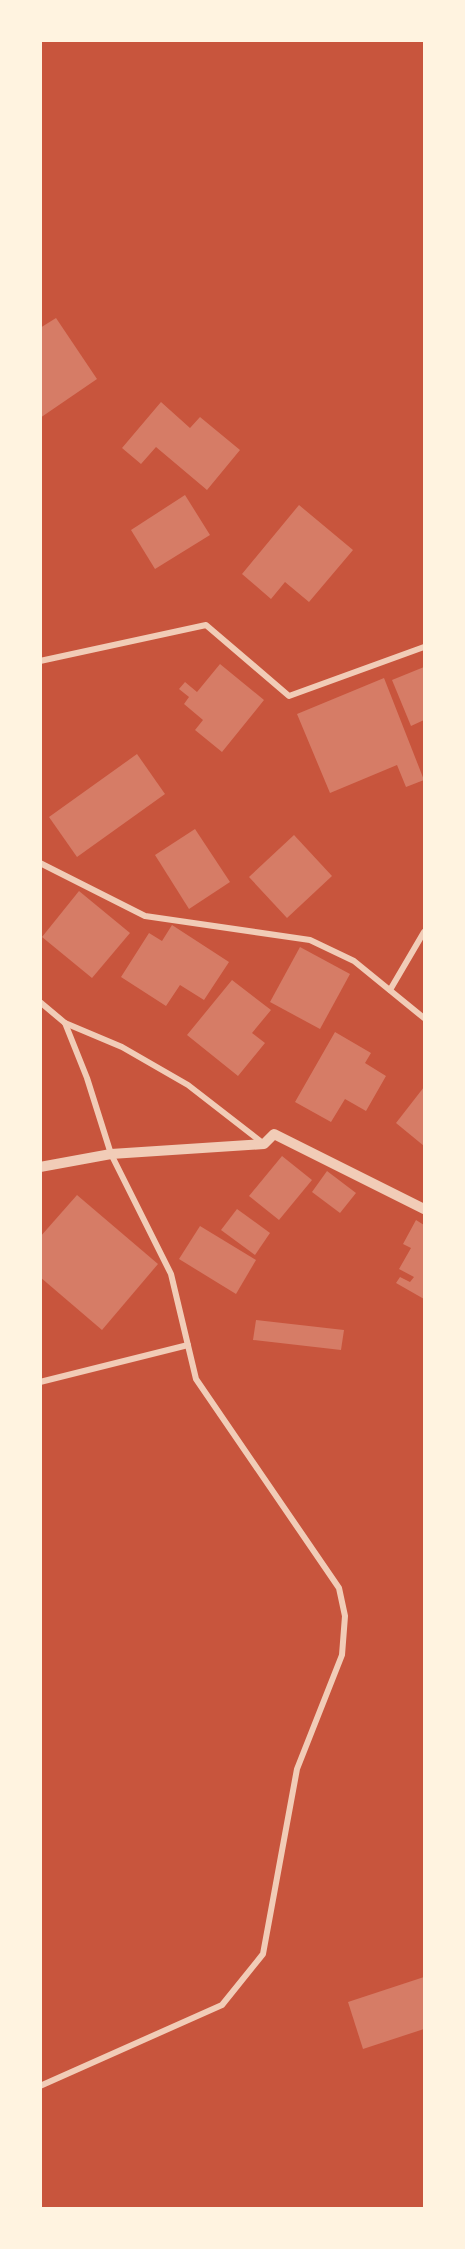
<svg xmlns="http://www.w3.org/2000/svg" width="465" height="2249" font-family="Roboto,sans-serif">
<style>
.building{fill:#d67c66}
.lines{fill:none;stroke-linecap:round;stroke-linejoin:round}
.minor{stroke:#f1ccb7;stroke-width:6}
.tertiary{stroke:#f1ccb7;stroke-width:10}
</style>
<rect width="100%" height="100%" fill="#c8553d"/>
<!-- building -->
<g class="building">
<path d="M 56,318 L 97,379 L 40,418 L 40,328 Z"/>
<path d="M 161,402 L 190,428 L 200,417 L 240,450 L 207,490 L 156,447 L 141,464 L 122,448 Z"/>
<path d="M 185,495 L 210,535 L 155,569 L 131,530 Z"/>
<path d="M 299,505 L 353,550 L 309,602 L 285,582 L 271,599 L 242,574 Z"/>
<path d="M 220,664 L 264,700 L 222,752 L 195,730 L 203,720 L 184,704 L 189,697 L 179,689 L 185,682 L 197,692 Z"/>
<path d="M 424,667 L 424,720 L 411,726 L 392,680 Z"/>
<path d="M 384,678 L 424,780 L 406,787 L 397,765 L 330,793 L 297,714 Z"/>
<path d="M 137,754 L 165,794 L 77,857 L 49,817 Z"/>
<path d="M 195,829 L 230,882 L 189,909 L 155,855 Z"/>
<path d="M 294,835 L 332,876 L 287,918 L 249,877 Z"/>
<path d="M 79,891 L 130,933 L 92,978 L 42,937 Z"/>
<path d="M 172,925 L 229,962 L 204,1000 L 180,985 L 166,1006 L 121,977 L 149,933 L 162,941 Z"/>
<path d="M 300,947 L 350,974 L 320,1029 L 270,1002 Z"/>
<path d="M 232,980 L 271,1010 L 252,1033 L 265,1043 L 238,1076 L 187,1035 Z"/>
<path d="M 335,1032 L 371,1053 L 365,1063 L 386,1076 L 366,1111 L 345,1099 L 331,1122 L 295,1102 Z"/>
<path d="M 424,1087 L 424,1146 L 396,1123 Z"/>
<path d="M 282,1156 L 312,1180 L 279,1220 L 249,1196 Z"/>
<path d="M 327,1171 L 356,1193 L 340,1213 L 312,1192 Z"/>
<path d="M 77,1195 L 158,1264 L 102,1330 L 40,1277 L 40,1237 Z"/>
<path d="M 237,1209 L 270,1233 L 255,1255 L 221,1230 Z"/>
<path d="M 416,1220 L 424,1225 L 424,1299 L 396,1283 L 400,1277 L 410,1282 L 414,1277 L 399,1269 L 411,1248 L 403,1244 Z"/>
<path d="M 200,1226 L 256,1260 L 236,1294 L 179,1259 Z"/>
<path d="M 256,1320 L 344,1330 L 341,1350 L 253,1340 Z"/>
<path d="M 424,1977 L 424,2029 L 363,2049 L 348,2002 Z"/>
</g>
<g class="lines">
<!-- minor -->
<g class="minor">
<path d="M 40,661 L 206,625 L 289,696 L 424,647"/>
<path d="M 40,863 L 145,916 L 310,940 L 354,961 L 424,1018"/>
<path d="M 390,990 L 424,932"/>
<path d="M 40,1002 L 65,1023 L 122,1047 L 188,1085 L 264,1144"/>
<path d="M 40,1382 L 188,1345"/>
<path d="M 40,2086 L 222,2005 L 263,1954 L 297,1769 L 342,1655 L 345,1616 L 339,1588 L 196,1379 L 171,1274 L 111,1154 L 87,1078 L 65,1023"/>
</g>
<!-- tertiary -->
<path class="tertiary" d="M 40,1167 L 111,1154 L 264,1144 L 274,1134 L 424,1209"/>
</g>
<!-- border -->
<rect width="465" height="2249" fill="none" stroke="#fff3e0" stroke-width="84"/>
</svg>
